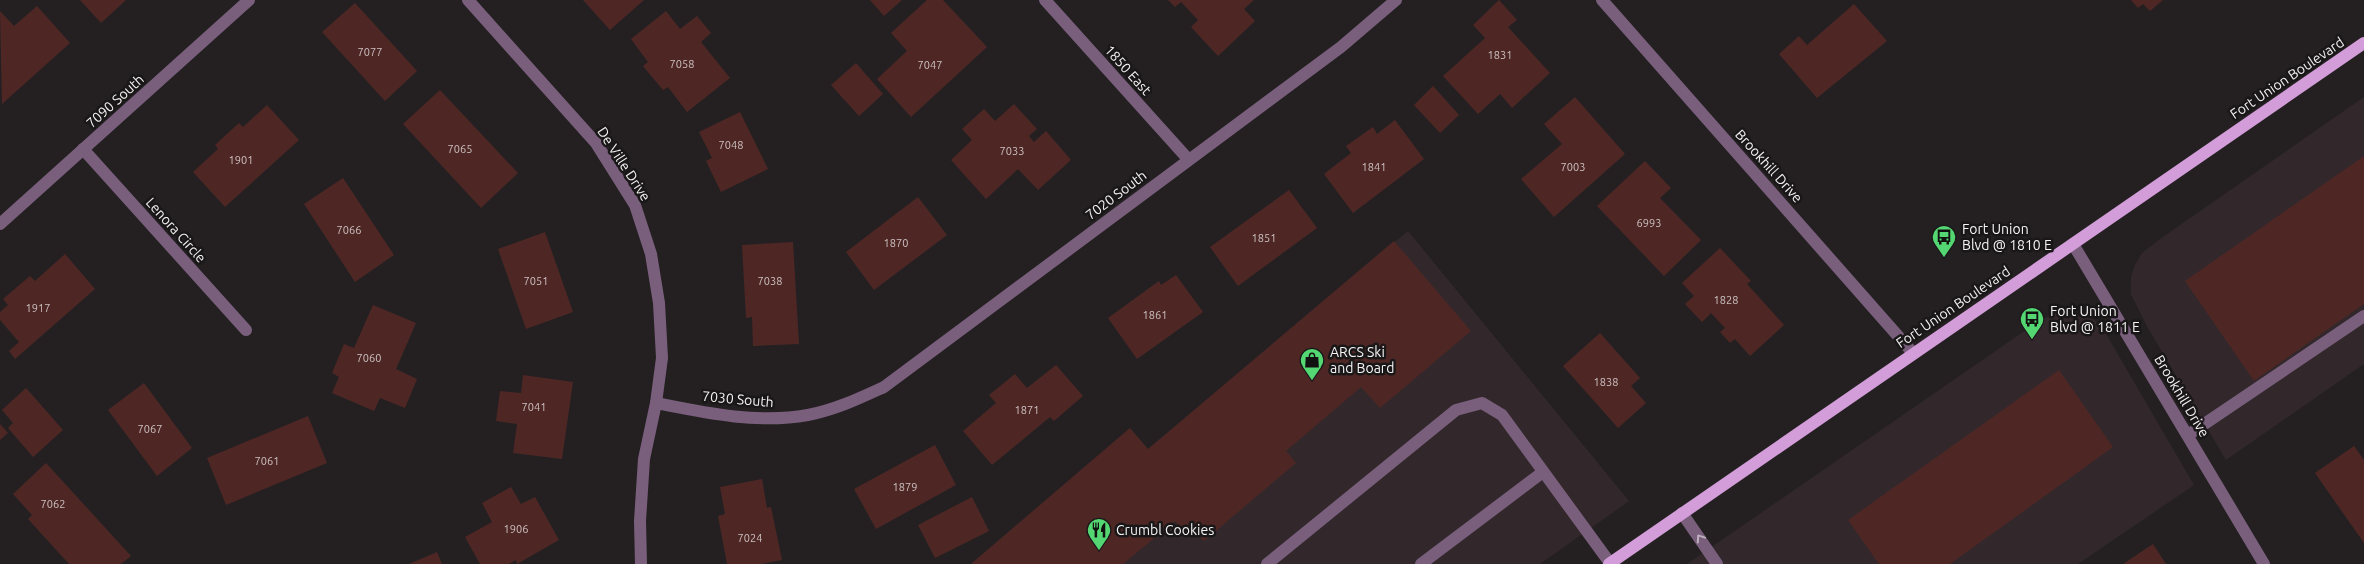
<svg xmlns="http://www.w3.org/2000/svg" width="2364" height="564" font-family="Ubuntu,sans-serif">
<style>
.built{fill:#32282c}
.building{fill:#4e2725}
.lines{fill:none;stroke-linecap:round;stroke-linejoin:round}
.minor{stroke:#795f7c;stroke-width:12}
.major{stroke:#d29dd8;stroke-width:12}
.oneway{stroke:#beb0be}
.labels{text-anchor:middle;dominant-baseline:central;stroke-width:5;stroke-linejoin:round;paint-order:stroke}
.number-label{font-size:11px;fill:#ccc0c0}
.street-label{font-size:14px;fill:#f6f3f4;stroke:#1a1718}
.poi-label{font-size:14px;fill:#f6f3f4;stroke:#1a1718;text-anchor:start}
</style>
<rect width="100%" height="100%" fill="#242022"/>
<!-- built -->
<g class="built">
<path d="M 2364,97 L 2364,364 L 2226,460 L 2148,328 L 2131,294 L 2131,277 L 2135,265 L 2142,253 L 2160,239 Z"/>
<path d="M 1408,231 L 1629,501 L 1540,564 L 971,564 L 1130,428 L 1148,449 Z"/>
<path d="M 2069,310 L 2091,317 L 2102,327 L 2194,485 L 2078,564 L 1687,564 L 2023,332 L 2055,312 Z"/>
</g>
<!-- building -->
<g class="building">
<path d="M 80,0 L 126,0 L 101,23 Z"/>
<path d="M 583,0 L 644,0 L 610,30 Z"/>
<path d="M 870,0 L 902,0 L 884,16 Z"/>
<path d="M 927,0 L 943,0 L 987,47 L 911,117 L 877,79 L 907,51 L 891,33 Z"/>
<path d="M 1168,0 L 1254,0 L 1244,9 L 1255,21 L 1218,56 L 1191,27 L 1198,20 L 1181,2 L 1175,7 Z"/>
<path d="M 1499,0 L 1517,20 L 1508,27 L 1550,73 L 1512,108 L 1500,94 L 1478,114 L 1443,76 L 1485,38 L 1473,25 Z"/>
<path d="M 2131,0 L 2163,0 L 2150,11 L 2143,4 L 2138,8 Z"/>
<path d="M 355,3 L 417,71 L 385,101 L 322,32 Z"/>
<path d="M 1854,4 L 1887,41 L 1817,98 L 1779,54 L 1799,36 L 1807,45 Z"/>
<path d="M 37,6 L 70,43 L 2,104 L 0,11 L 14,26 Z"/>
<path d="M 666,11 L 680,29 L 697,16 L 711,33 L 701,42 L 730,78 L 687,112 L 668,87 L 663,90 L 643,66 L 648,62 L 631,39 Z"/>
<path d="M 856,63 L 883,94 L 859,116 L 831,85 Z"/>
<path d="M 1433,86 L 1459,115 L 1440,133 L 1414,105 Z"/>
<path d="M 440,90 L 518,173 L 481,208 L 403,124 Z"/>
<path d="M 1575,97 L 1625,154 L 1554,217 L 1521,179 L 1562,144 L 1544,124 Z"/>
<path d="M 1014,104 L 1037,129 L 1029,136 L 1034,142 L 1046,131 L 1071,160 L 1038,190 L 1018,169 L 986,199 L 951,160 L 972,140 L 962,129 L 984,109 L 995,121 Z"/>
<path d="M 267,105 L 299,140 L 225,207 L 193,172 L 218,149 L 215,145 L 239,123 L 243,127 Z"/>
<path d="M 740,112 L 768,169 L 721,192 L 706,161 L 712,158 L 699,132 Z"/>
<path d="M 1395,120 L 1424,159 L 1353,213 L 1324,174 L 1351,153 L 1346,146 L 1373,127 L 1377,134 Z"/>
<path d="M 2364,156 L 2364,304 L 2254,381 L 2185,281 Z"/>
<path d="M 1645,161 L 1671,188 L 1660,198 L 1701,240 L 1664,276 L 1597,206 Z"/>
<path d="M 343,178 L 394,255 L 355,282 L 304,204 Z"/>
<path d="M 1289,190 L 1317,228 L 1238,286 L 1210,247 Z"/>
<path d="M 918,197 L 947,235 L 874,290 L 846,252 Z"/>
<path d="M 545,232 L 573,312 L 526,329 L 498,249 Z"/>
<path d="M 1394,241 L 1471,331 L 1380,408 L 1361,387 L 1286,451 L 1296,463 L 1204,541 L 1194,530 L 1187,536 L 1175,521 L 1123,564 L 971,564 L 1130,428 L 1148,449 Z"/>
<path d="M 793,242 L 799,344 L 753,346 L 752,317 L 746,318 L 742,245 Z"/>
<path d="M 1720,248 L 1751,281 L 1747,284 L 1784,325 L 1750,356 L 1735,339 L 1730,343 L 1720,332 L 1725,328 L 1711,313 L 1702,322 L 1685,304 L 1694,296 L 1682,283 Z"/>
<path d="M 65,254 L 95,289 L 15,359 L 9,351 L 19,342 L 0,320 L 0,312 L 8,305 L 3,299 L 30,276 L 35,281 Z"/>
<path d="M 1176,275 L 1203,312 L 1137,359 L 1108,318 L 1159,281 L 1161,285 Z"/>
<path d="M 373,305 L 416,323 L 396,369 L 417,379 L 405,408 L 380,398 L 374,411 L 332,393 L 339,377 L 332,373 L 344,344 L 354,348 Z"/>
<path d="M 1600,333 L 1640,378 L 1631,386 L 1646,403 L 1618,428 L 1563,366 Z"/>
<path d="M 1056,365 L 1083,396 L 1054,421 L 1050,417 L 992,465 L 963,431 L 996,403 L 989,395 L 1015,374 L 1027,388 Z"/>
<path d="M 2059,370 L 2113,447 L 1950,564 L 1879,564 L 1848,520 Z"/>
<path d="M 523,375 L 573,382 L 562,459 L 513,453 L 517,424 L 496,421 L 500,391 L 521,393 Z"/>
<path d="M 144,383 L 192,448 L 157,476 L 108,410 Z"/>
<path d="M 26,388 L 63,430 L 33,457 L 8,428 L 13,423 L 2,410 Z"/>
<path d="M 308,416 L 327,463 L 226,505 L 207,458 Z"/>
<path d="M 0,424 L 8,433 L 0,440 Z"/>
<path d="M 935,445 L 956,485 L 876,529 L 854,489 Z"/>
<path d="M 2354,446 L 2364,460 L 2364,543 L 2315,473 Z"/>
<path d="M 46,463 L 131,556 L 121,564 L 69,564 L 28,519 L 32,515 L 13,494 Z"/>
<path d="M 762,479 L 767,508 L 771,507 L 782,560 L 761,564 L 727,564 L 718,516 L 725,514 L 720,487 Z"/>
<path d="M 511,487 L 521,504 L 535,497 L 559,540 L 517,564 L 516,560 L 509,564 L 480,564 L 465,537 L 492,522 L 482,503 Z"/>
<path d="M 972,497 L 989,531 L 935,558 L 918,525 Z"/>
<path d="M 2153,544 L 2166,564 L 2123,564 Z"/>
<path d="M 437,552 L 442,564 L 409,564 Z"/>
</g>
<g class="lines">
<!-- minor -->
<g class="minor">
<path d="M 468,0 L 596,143 L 635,205 L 651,254 L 659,303 L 662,358 L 656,403 L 644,459 L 640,521 L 641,564"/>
<path d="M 1045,0 L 1188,159"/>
<path d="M 1602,0 L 1913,353"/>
<path d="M 83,149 L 246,330"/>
<path d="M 0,224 L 249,0"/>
<path d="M 2073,244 L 2264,564"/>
<path d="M 656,403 C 706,413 757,424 808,415 C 835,410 860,398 884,387 L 1341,47 L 1396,0"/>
<path d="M 2188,435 L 2364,316"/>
<path d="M 1682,513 L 1717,564"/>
<path d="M 1267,564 L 1456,410 L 1482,403 L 1502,415 L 1610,563"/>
<path d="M 1421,564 L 1543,472"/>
</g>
<!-- major -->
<path class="major" d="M 1609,564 L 2364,43"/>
</g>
<!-- one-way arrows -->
<defs><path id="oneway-chevron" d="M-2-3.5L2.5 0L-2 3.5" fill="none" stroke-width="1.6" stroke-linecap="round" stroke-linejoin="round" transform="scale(1.25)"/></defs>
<use class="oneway" href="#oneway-chevron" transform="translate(1700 538) rotate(-124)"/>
<!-- icons -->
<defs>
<g id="bus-pin" transform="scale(1.25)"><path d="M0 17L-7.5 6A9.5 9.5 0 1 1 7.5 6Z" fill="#54d672" stroke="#1a1718"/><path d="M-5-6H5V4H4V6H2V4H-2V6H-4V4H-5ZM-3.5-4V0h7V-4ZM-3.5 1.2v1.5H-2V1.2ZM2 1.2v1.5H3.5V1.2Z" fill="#111"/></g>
<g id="shop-pin" transform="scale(1.25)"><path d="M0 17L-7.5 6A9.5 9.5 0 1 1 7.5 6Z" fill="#54d672" stroke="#1a1718"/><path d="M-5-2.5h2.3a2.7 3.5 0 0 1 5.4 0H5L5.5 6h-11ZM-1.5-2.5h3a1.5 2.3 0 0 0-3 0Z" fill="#111"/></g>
<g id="restaurant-pin" transform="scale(1.25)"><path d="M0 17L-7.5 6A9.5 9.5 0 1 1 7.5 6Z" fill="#54d672" stroke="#1a1718"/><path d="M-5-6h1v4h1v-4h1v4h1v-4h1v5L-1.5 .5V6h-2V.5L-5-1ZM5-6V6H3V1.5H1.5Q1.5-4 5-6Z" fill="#111"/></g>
</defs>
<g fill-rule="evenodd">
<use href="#bus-pin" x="1944" y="237"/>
<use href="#bus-pin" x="2032" y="319"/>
<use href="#shop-pin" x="1312" y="360"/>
<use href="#restaurant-pin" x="1099" y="530"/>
</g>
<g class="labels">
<!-- number labels -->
<g class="number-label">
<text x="370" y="52">7077</text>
<text x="1500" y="55">1831</text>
<text x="682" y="64">7058</text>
<text x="930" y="65">7047</text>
<text x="731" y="145">7048</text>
<text x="460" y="149">7065</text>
<text x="1012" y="151">7033</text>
<text x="241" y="160">1901</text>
<text x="1374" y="167">1841</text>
<text x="1573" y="167">7003</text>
<text x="1649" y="223">6993</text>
<text x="349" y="230">7066</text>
<text x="1264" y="238">1851</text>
<text x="896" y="243">1870</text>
<text x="536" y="281">7051</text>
<text x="770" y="281">7038</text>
<text x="1726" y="300">1828</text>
<text x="38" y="308">1917</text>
<text x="1155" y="315">1861</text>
<text x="369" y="358">7060</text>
<text x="1606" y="382">1838</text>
<text x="534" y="407">7041</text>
<text x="1027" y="410">1871</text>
<text x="150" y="429">7067</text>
<text x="267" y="461">7061</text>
<text x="905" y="487">1879</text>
<text x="53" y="504">7062</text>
<text x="516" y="529">1906</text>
<text x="750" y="538">7024</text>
</g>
<!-- street labels -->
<g class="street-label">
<text transform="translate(1128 70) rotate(48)">1850 East</text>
<text transform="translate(2287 78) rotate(-34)">Fort Union Boulevard</text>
<text transform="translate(115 101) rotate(-42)">7090 South</text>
<text transform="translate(624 164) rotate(57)">De Ville Drive</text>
<text transform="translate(1769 166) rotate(48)">Brookhill Drive</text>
<text transform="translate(1116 195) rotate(-37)">7020 South</text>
<text transform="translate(176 230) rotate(48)">Lenora Circle</text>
<text transform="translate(1953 307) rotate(-34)">Fort Union Boulevard</text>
<text transform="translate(2182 396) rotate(59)">Brookhill Drive</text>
<text transform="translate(738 399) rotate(5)">7030 South</text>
</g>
<!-- poi labels -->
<g class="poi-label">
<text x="1962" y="229">Fort Union<tspan x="1962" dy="16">Blvd @ 1810 E</tspan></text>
<text x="2050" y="311">Fort Union<tspan x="2050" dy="16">Blvd @ 1811 E</tspan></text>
<text x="1330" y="352">ARCS Ski<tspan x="1330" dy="16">and Board</tspan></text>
<text x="1116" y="530">Crumbl Cookies</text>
</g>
</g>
</svg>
